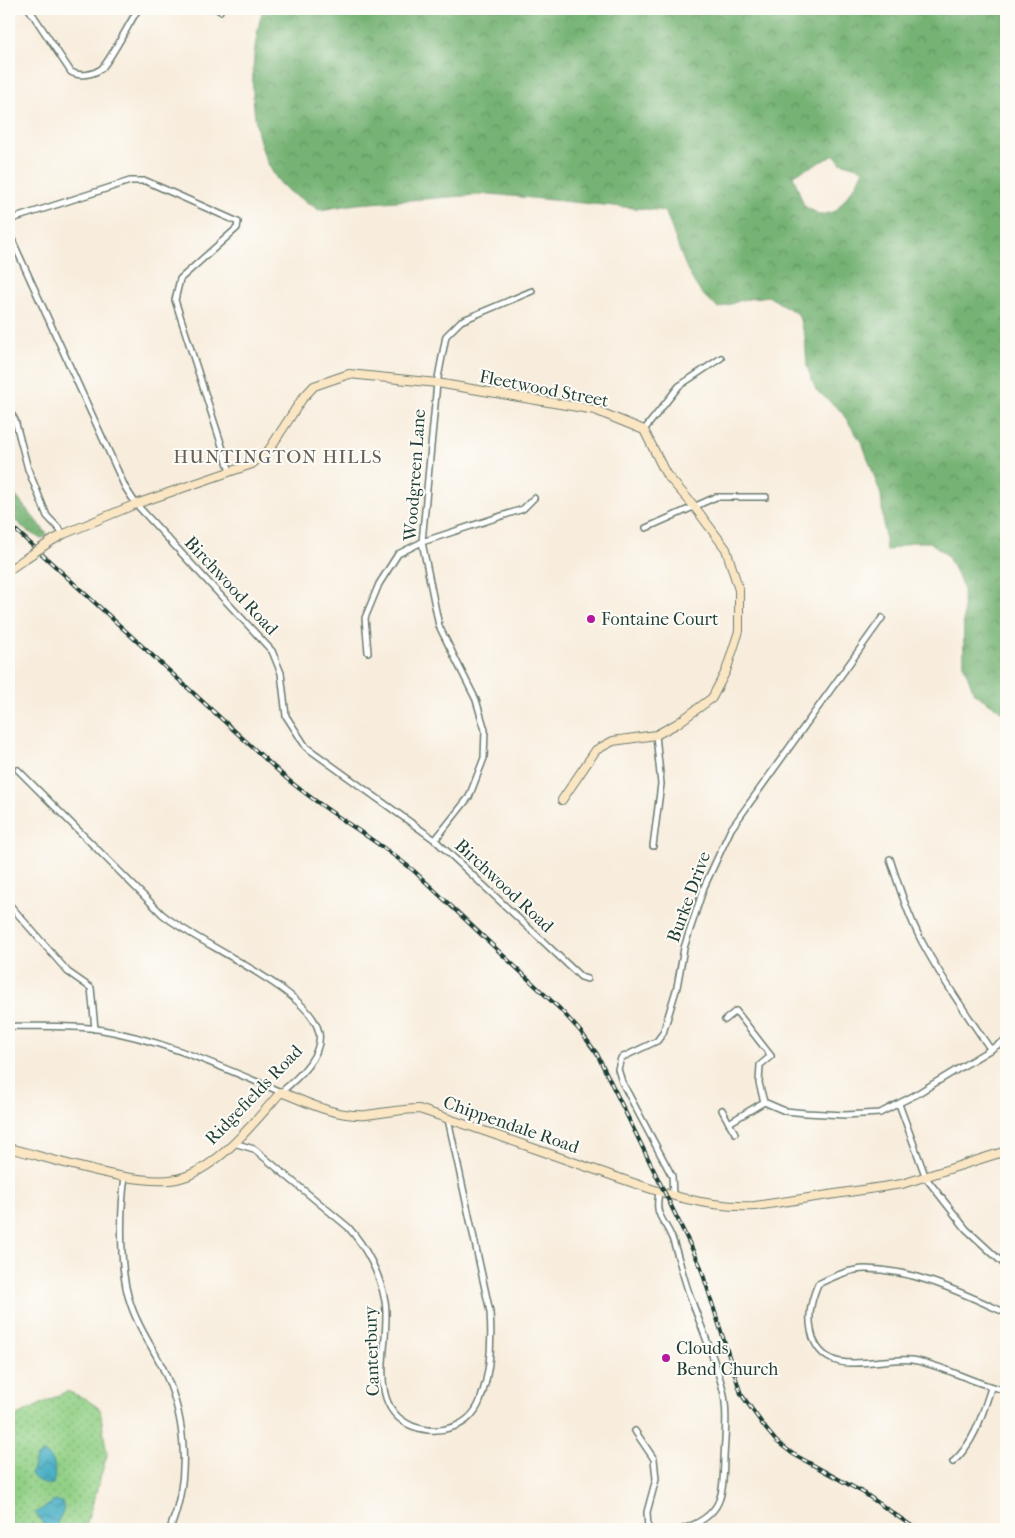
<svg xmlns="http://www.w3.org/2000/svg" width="1015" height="1538" font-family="'IM FELL French Canon',serif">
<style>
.grass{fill:url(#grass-dots);stroke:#58865d}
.forest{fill:url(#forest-crowns);stroke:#4a7854;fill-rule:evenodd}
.water{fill:url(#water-waves);stroke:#32767c}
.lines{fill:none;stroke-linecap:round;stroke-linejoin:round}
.street-casing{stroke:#6b7b6f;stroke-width:8}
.secondary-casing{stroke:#6b7b6f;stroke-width:10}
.street{stroke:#fff;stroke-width:5}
.secondary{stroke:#fbe6c4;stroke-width:8}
.rail-casing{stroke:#1f3d34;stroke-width:4}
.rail{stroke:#fdfcf7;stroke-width:2;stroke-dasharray:5.5;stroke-linecap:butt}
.secondary-bridge-casing{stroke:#6b7b6f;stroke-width:10;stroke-linecap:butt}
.secondary-bridge{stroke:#fbe6c4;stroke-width:8}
.poi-dot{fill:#b5179e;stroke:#fdfcf7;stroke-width:2}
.labels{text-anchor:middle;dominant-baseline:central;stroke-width:4;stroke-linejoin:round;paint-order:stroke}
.street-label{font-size:18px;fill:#1f3d34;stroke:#fdfcf7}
.poi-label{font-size:18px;fill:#1f3d34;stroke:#fdfcf7;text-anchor:start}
.neighbourhood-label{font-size:19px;letter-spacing:1px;fill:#675f58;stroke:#fdfcf7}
</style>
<defs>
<pattern id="grass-dots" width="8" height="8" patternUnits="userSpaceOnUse" patternTransform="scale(1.25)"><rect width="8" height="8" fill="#92d086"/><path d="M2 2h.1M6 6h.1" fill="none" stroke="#77aa6e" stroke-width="1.8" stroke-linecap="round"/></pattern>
<pattern id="forest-crowns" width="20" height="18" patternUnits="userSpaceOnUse" patternTransform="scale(1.25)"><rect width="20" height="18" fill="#75b273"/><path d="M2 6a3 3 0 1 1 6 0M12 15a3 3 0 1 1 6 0" fill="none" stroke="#5f925f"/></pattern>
<pattern id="water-waves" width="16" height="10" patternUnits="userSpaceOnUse" patternTransform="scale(1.25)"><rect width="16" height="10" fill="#46afc5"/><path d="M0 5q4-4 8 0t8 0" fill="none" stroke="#3a90a1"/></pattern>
</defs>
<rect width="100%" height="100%" fill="#fdfcf7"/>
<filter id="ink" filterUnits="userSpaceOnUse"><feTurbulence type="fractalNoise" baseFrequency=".02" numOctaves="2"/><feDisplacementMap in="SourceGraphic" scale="10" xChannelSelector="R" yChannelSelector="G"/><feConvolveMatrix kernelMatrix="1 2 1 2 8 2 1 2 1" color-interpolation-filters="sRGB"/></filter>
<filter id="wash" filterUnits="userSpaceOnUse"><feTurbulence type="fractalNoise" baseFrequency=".0096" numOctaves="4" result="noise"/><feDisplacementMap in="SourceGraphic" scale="20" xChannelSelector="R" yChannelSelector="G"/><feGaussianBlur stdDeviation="1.12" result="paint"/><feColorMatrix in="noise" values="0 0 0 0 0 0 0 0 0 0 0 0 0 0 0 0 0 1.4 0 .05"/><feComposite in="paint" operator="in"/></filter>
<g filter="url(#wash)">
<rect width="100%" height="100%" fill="#f8eddd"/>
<!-- grass -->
<path class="grass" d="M 67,1391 L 86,1399 L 100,1409 L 107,1455 L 85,1529 L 9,1529 L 9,1420 Z"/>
<!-- forest -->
<g class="forest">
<path d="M 263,9 L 1006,9 L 1006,714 L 974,693 L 964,666 L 963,587 L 947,555 L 930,542 L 913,542 L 886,551 L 881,495 L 863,445 L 841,411 L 816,390 L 807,367 L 805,336 L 798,314 L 768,296 L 742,300 L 719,308 C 686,288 680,245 665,211 L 490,194 L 357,204 L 319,210 C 308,202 290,194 281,184 C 246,143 248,58 263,9 ZM 835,155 L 840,162 L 863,169 L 857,183 L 836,211 L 821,215 L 804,206 L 793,175 Z"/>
<path d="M 9,488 L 48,535 L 41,539 L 27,531 L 9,515 Z"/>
</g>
<!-- water -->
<g class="water">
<path d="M 42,1453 C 57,1456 56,1472 53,1484 C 44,1486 36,1481 31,1474 L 36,1458 Z"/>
<path d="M 55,1501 L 62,1502 L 64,1509 L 58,1521 L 57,1529 L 43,1529 L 43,1522 L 35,1513 Z"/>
</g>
</g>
<g filter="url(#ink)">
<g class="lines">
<!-- street casing -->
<g class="street-casing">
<g id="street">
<path d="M 29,9 L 71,72 C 80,77 92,75 101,69 C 108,64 130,22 137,11"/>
<path d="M 217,9 L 220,11"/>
<path d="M 9,81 L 9,95"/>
<path d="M 9,220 L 130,181 L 146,181 L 238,222 L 237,228 L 180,279 L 175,300 L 230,471"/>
<path d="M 9,233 L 125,487 L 136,504 L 272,651 L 281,673 L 286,716 L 306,747 L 435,840 L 581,977 L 587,979"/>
<path d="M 9,410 L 15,420 L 28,469 L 47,516 L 64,534"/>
<path d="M 644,430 L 679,386 L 721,358"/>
<path d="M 646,528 L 716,497 L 766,497"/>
<path d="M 368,652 L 365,618 L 379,584 L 398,554 L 422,542 L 523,509 L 534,498"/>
<path d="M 435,840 L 469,797 L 484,758 L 485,730 L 476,700 L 439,626 L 422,542 L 437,383 L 446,336 L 461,321 L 532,291"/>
<path d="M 653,846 L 661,784 L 656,735"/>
<path d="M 890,859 C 899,887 908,915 922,942 C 942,979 967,1015 991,1050"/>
<path d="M 9,904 L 68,972 L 91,988 L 95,1029"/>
<path d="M 725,1020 L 736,1011 L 771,1056 L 760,1065 L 759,1083 L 764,1102"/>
<path d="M 9,1026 C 37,1027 68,1025 97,1029 C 161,1039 221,1067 281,1092 C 297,1079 323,1056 319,1033 C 312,990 197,944 162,914 L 18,770"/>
<path d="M 764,1102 L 785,1111 L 806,1113 L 845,1115 L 880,1113 L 915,1095 L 1006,1040"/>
<path d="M 899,1104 L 926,1178 L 966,1229 L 1006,1266"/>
<path d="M 722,1110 L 729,1123"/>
<path d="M 735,1133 L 729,1123 L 764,1102"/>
<path d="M 234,1143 L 254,1149 L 348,1227 C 366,1247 380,1274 385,1301 C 392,1341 363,1405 412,1426 C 425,1431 439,1432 453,1427 C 468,1422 478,1410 482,1395 C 491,1368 492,1340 490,1312 L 448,1119"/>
<path d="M 125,1177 C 120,1210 119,1274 131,1305 C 139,1330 155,1350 165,1373 C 187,1422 190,1480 170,1529"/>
<path d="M 659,1193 C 654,1217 664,1218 672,1238 C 679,1257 683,1277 690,1296 C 701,1327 715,1358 723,1390 C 728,1412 725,1436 724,1458 C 723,1496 723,1515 683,1529"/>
<path d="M 673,1195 L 672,1176 L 622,1082 L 618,1069 L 621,1058 L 657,1041 L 663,1033 L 677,987 L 684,948 L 704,887 L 731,829 L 882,618"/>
<path d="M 1006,1313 C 962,1293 916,1270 866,1269 C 849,1269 833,1277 818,1284 C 810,1303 807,1319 813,1338 C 828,1380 880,1356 912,1360 C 945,1365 974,1385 1006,1390"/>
<path d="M 635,1431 L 654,1459 L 656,1479 L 647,1512 L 648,1529"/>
<path d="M 953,1462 C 975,1442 982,1415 991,1388"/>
</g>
</g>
<!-- secondary casing -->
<g class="secondary-casing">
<g id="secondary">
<path d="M 53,540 L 64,534 L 136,504 L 252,464 L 269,450 L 302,399 L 314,386 L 349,374 L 437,383 L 595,410 L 644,430 L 666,474 L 694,506 L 726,549 L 739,590 L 739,631 L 726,671 L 712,698 L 678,723 L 656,735 L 613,741 L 596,750 L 562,800"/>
<path d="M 9,570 L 26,558"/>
<path d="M 9,1148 C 50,1158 147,1191 184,1177 C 222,1164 255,1121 281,1092 C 308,1103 335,1117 366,1115 C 384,1113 401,1109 419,1109 C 477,1128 535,1149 593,1169 C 646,1187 697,1209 755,1206 L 902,1184 L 1006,1151"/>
</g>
</g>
<!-- street -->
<use href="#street" class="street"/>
<!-- secondary -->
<use href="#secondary" class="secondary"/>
<!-- rail casing -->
<g class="rail-casing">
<path id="rail" d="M 9,524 L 286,778 C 326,812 373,837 414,871 L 560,1009 L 581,1032 L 597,1054 L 700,1265 L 741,1394 L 766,1429 L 776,1441 L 793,1454 L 864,1493 L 916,1529"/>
</g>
<!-- rail -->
<use href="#rail" class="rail"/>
<!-- secondary-bridge casing -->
<g class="secondary-bridge-casing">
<path id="secondary-bridge" d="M 26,558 L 53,540"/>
</g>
<!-- secondary-bridge -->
<use href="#secondary-bridge" class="secondary-bridge"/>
</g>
</g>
<!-- markers -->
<g class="poi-dot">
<circle cx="591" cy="619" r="5"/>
<circle cx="666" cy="1358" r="5"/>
</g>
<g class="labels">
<!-- street labels -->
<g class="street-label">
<text transform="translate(544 389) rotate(11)">Fleetwood Street</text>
<text transform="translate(415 475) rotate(-86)">Woodgreen Lane</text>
<text transform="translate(231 586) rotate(47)">Birchwood Road</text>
<text transform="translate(504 886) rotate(43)">Birchwood Road</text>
<text transform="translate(689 897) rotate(-70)">Burke Drive</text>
<text transform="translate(254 1095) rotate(-46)">Ridgefields Road</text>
<text transform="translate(511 1125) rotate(19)">Chippendale Road</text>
<text transform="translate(372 1351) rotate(-92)">Canterbury</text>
</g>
<!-- poi labels -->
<g class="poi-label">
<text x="601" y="619">Fontaine Court</text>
<text x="676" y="1348">Clouds<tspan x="676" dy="21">Bend Church</tspan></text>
</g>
<!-- neighbourhood labels -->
<g class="neighbourhood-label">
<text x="278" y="457">HUNTINGTON HILLS</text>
</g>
</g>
<!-- margin -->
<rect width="1015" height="1538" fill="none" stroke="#fdfcf7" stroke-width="30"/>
</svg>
